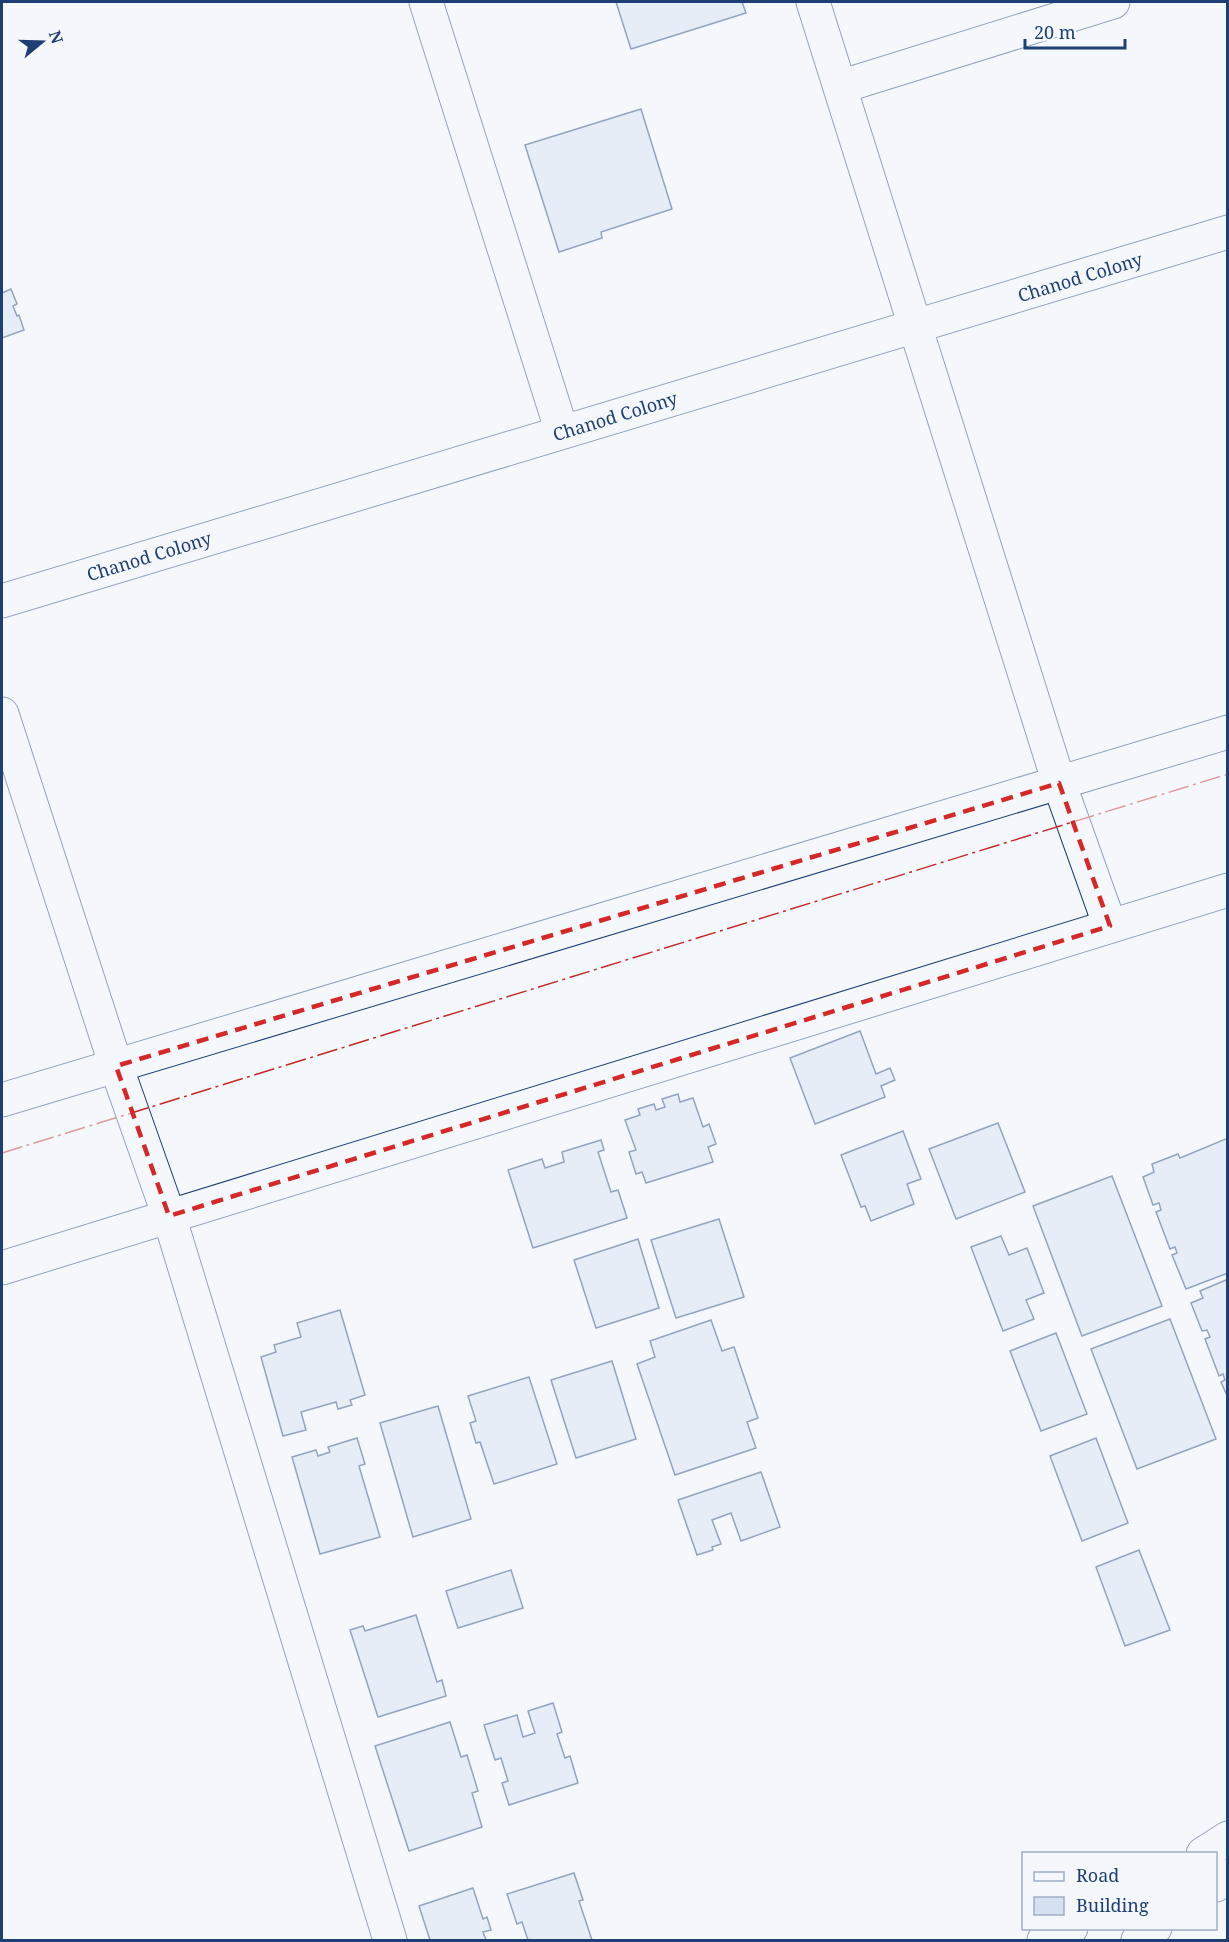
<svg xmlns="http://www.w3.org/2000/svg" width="1229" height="1942" font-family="'Noto Serif',serif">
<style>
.building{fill:#d5e0f0;stroke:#1d3f73;stroke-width:1.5}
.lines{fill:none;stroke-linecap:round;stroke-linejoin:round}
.minor-casing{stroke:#1d3f73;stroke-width:35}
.major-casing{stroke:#1d3f73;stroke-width:35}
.minor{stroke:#f4f7fb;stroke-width:33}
.major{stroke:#f4f7fb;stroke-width:33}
.power{stroke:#c62828;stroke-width:1.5;stroke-dasharray:21 4.5 3 4.5;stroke-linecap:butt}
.marked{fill:none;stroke:#d62828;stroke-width:4.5;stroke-dasharray:12 8;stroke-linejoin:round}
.labels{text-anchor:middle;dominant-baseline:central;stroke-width:4.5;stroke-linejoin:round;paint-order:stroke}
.street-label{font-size:18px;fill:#1d3f73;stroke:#f4f7fb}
</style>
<rect width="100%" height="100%" fill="#f4f7fb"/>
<!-- building -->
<g class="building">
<path d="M 616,2 L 742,2 L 746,13 L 631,49 Z"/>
<path d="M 641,109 L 672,209 L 601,232 L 602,238 L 559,252 L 525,145 Z"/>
<path d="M 11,289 L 17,304 L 13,306 L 17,316 L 19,315 L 24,330 L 2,338 L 2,293 Z"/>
<path d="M 860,1031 L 876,1074 L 890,1068 L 895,1080 L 881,1086 L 885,1097 L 815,1124 L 790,1058 Z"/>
<path d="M 678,1094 L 680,1102 L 693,1098 L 703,1127 L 709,1124 L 716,1144 L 708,1147 L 713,1162 L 646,1183 L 642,1172 L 636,1174 L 629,1152 L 636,1150 L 625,1120 L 640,1115 L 638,1109 L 654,1104 L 656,1110 L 665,1107 L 662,1099 Z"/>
<path d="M 998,1123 L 1025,1192 L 956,1219 L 929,1149 Z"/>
<path d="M 903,1131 L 921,1179 L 907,1184 L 914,1204 L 871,1221 L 865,1206 L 861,1207 L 841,1155 Z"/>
<path d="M 1228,1138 L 1228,1273 L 1186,1289 L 1172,1255 L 1177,1253 L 1175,1247 L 1170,1249 L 1156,1212 L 1161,1210 L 1159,1203 L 1153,1205 L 1143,1177 L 1154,1172 L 1152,1164 L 1178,1154 L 1180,1158 Z"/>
<path d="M 601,1140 L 604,1150 L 598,1152 L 611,1192 L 618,1190 L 627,1218 L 533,1248 L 508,1170 L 542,1159 L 545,1168 L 564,1162 L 562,1152 Z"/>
<path d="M 1112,1176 L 1162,1306 L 1082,1336 L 1033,1206 Z"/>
<path d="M 719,1219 L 744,1297 L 676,1318 L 651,1240 Z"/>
<path d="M 1001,1236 L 1009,1255 L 1027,1248 L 1044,1293 L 1026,1300 L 1034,1319 L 1003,1331 L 971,1247 Z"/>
<path d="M 638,1239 L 659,1308 L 596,1328 L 574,1260 Z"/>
<path d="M 1226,1280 L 1228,1283 L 1228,1398 L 1221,1382 L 1225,1380 L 1223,1374 L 1219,1376 L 1205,1339 L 1210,1337 L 1207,1330 L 1202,1331 L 1191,1303 L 1203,1298 L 1200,1291 Z"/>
<path d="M 340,1310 L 365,1395 L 350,1400 L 352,1405 L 338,1409 L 336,1402 L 301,1412 L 306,1430 L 283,1436 L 261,1357 L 276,1352 L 274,1345 L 301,1337 L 297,1323 Z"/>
<path d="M 1170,1319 L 1216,1439 L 1137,1469 L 1091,1349 Z"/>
<path d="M 711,1320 L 722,1351 L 734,1347 L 758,1418 L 747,1422 L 756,1448 L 675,1475 L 637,1364 L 655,1357 L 650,1341 Z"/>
<path d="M 1056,1333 L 1087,1414 L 1041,1431 L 1010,1351 Z"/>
<path d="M 612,1361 L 636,1439 L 576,1458 L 551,1380 Z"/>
<path d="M 529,1377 L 557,1464 L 494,1484 L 480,1442 L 476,1443 L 470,1423 L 476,1421 L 468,1396 Z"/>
<path d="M 438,1406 L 471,1519 L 413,1537 L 380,1423 Z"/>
<path d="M 357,1438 L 365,1464 L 359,1466 L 380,1537 L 320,1554 L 292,1457 L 316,1450 L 318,1456 L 330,1452 L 328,1447 Z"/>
<path d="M 1096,1438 L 1128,1523 L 1082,1541 L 1050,1456 Z"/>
<path d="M 761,1472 L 780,1527 L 741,1541 L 731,1513 L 712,1520 L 721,1544 L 712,1547 L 713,1550 L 697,1555 L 678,1500 Z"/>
<path d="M 1139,1550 L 1170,1630 L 1125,1646 L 1096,1567 Z"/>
<path d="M 511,1570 L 523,1608 L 458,1628 L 446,1591 Z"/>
<path d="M 416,1615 L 437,1682 L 442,1680 L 446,1696 L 378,1717 L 350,1630 L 363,1626 L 365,1631 Z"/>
<path d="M 553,1703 L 562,1732 L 557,1734 L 565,1758 L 570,1756 L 578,1783 L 509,1805 L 502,1783 L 508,1781 L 501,1758 L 495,1760 L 484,1725 L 517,1715 L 523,1737 L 535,1733 L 528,1711 Z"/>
<path d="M 450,1722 L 461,1757 L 467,1755 L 478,1791 L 472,1793 L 482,1827 L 409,1851 L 375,1746 Z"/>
<path d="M 574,1873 L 583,1900 L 579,1901 L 592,1940 L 528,1940 L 522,1922 L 517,1924 L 507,1894 Z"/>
<path d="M 473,1888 L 483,1919 L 487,1917 L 491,1930 L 483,1932 L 486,1940 L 430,1940 L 419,1906 Z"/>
</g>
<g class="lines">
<!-- minor casing -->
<g class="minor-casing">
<g id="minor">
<path d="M 426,2 L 562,432"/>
<path d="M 813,2 L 1059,783 L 1110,926"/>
<path d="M 840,87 L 1113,2"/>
<path d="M 2,601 L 1228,232"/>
<path d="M 2,714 L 116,1066 L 169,1216 L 390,1940"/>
<path d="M 2,1100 L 1228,732"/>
<path d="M 2,1268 L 1228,890"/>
</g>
</g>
<!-- major casing -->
<g class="major-casing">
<g id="major">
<path d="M 1203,1854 L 1228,1838"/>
<path d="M 1216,1885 L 1228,1876"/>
<path d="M 1044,1940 L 1058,1936 L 1071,1928"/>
<path d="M 1138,1940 L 1155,1928"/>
</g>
</g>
<!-- minor -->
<use href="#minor" class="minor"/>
<!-- major -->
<use href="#major" class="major"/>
<!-- power -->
<path class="power" d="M 2,1153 L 1228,774"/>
</g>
<!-- marked area -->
<path d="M0 0H1229V1942H0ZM 1059,783 L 1110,926 L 169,1216 L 116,1066 Z" fill="#f4f7fb" fill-opacity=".55" fill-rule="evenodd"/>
<path class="marked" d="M 1059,783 L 1110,926 L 169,1216 L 116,1066 Z"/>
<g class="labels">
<!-- street labels -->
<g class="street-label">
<text transform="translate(1080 277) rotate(-17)">Chanod Colony</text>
<text transform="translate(615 416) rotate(-17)">Chanod Colony</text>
<text transform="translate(149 556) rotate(-17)">Chanod Colony</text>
</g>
</g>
<!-- border -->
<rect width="1229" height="1942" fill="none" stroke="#1d3f73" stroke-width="6"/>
<!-- legend -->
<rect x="1022" y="1852" width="195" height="78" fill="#f4f7fb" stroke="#9eadc5" stroke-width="1.5"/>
<rect x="1034" y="1872" width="30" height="9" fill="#f4f7fb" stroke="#9eadc5" stroke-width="1.5"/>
<text x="1076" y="1882" font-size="18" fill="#1d3f73">Road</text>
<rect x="1034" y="1897" width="30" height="18" fill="#d5e0f0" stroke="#9eadc5" stroke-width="1.5"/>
<text x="1076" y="1912" font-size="18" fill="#1d3f73">Building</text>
<!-- north arrow -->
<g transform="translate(42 42) rotate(71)" stroke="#f4f7fb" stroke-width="4.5" paint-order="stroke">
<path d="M0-4.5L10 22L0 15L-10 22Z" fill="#1d3f73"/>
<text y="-9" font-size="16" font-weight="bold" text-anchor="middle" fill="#1d3f73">N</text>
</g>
<!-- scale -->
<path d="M1025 39v9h100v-9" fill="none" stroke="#1d3f73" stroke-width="3"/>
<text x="1034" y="39" font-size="18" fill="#1d3f73" stroke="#f4f7fb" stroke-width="4.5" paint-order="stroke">20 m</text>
</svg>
